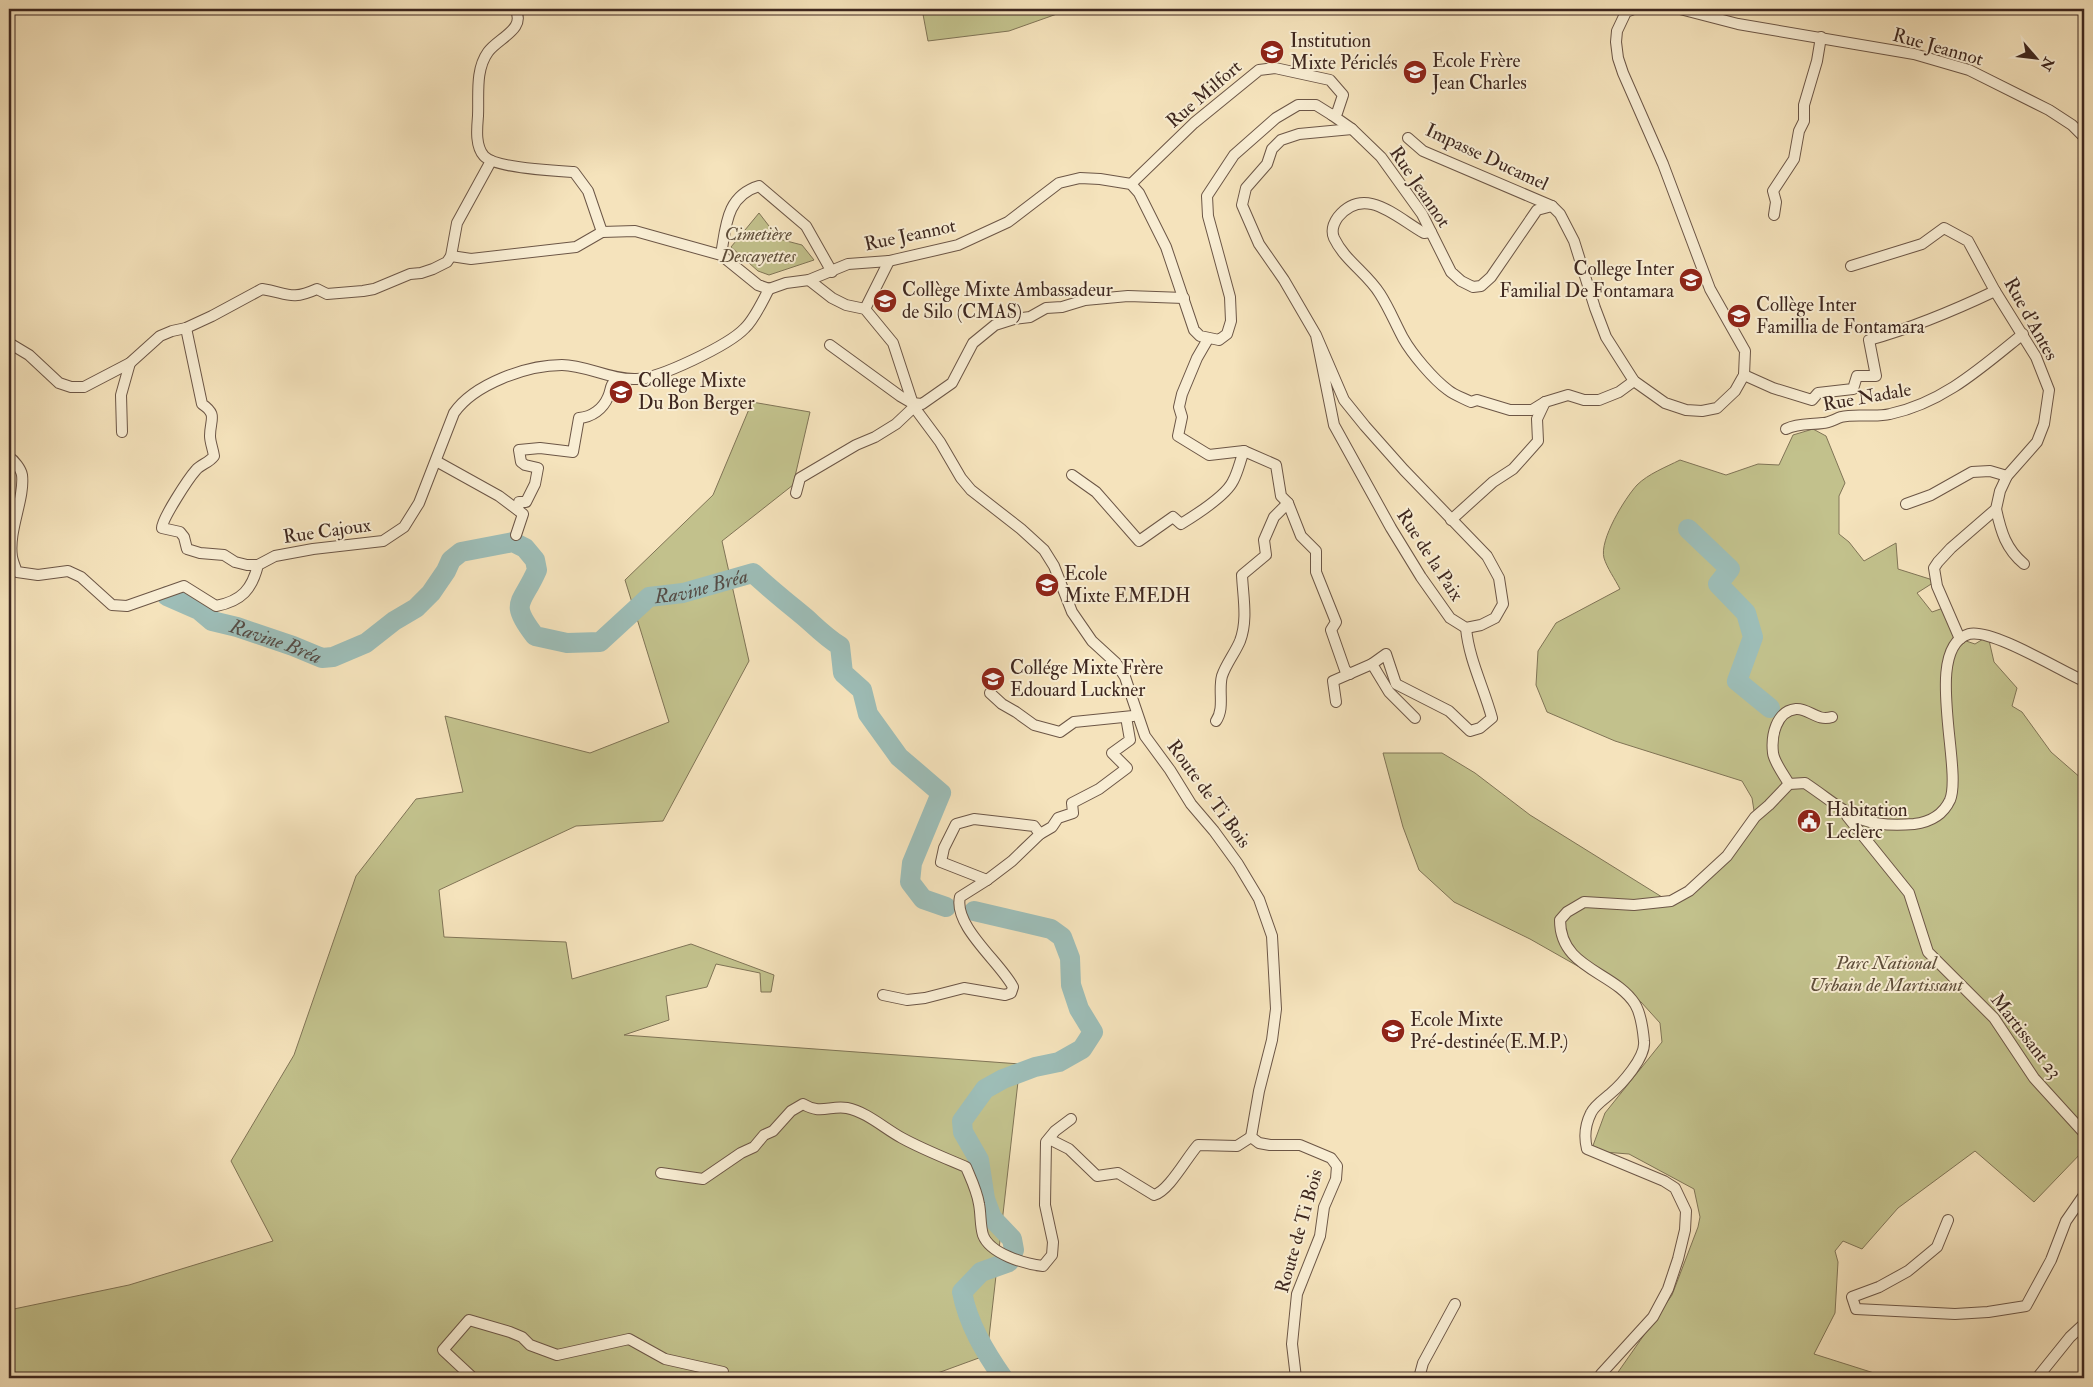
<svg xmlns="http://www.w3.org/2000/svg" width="2093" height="1387" font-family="'IM FELL Double Pica',serif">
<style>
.green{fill:#c2c18c;stroke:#807456}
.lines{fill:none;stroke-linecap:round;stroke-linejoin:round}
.river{stroke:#9dbdb7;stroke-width:20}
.street-casing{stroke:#6c5646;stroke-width:12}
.street{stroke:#f8edd3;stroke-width:10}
.labels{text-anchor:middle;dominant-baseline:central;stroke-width:4;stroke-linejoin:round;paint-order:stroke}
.poi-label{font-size:19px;fill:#3e271f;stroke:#f8edd3;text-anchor:start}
.street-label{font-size:19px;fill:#3e271f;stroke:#f8edd3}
.park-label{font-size:19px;font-style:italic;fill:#5f4e3a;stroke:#f8edd3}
.water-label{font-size:20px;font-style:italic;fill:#564c45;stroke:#f8edd3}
</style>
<rect width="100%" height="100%" fill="#f5e3bc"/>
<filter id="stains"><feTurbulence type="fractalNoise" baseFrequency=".004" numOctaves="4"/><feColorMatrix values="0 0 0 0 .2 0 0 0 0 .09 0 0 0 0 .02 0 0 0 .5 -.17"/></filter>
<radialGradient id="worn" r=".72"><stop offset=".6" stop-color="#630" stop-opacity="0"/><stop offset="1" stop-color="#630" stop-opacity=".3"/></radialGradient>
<!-- green -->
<g class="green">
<path d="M 922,9 L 1071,9 L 1009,31 L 928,41 Z"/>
<path d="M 759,213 L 779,239 L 802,245 L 814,260 L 769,275 L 758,271 L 731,247 Z"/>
<path d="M 752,402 L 810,412 L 793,485 L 722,541 L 749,661 L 663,821 L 576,826 L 439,890 L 444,937 L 566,942 L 572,979 L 691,944 L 774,975 L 771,992 L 761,992 L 760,973 L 716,964 L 707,987 L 666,996 L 669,1020 L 624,1035 L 1020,1064 L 987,1355 L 924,1378 L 9,1378 L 9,1310 L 129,1285 L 273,1241 L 231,1161 L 294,1055 L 356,876 L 416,799 L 463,792 L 445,716 L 590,753 L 669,722 L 625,580 L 713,495 Z"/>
<path d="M 1813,429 L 1826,436 L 1845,483 L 1839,496 L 1839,534 L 1849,542 L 1864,561 L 1896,543 L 1898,569 L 1936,581 L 1917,593 L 1932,612 L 1946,607 L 1960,639 L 1975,644 L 1988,636 L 1994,662 L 2017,688 L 2012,706 L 2022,712 L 2051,752 L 2082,779 L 2084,793 L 2084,1150 L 2034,1202 L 1975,1151 L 1898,1208 L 1862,1249 L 1843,1241 L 1835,1251 L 1838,1262 L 1835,1313 L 1814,1354 L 1874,1373 L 1872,1378 L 1623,1378 L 1616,1375 L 1672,1295 L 1698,1227 L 1700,1217 L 1694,1189 L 1629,1154 L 1591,1151 L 1605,1113 L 1662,1042 L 1660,1023 L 1641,1002 L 1530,939 L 1454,902 L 1419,870 L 1403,827 L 1383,753 L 1442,753 L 1475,773 L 1530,815 L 1670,902 L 1727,856 L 1755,817 L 1752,798 L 1742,781 L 1615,741 L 1547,712 L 1536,685 L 1538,651 L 1556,623 L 1620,589 C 1615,579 1607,568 1604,558 C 1599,540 1625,498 1637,485 C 1648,474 1666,467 1680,460 L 1726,475 L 1758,464 L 1779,465 L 1793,435 Z"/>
</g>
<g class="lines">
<!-- river -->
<g class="river">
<path d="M 1688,529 L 1730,569 L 1718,584 L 1746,613 L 1753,637 L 1737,681 L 1770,708"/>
<path id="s1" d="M 167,596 L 199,610 L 212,621 L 237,627 L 293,646 L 322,658 L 333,657 L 366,643 L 394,621 L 416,608 L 431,593 L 446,571 L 451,560 L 461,552 L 513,542 L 525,548 L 535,560 L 537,570 C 522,605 508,601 535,636 L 567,643 L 600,642 L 649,597 L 683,593 L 753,573 C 770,589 789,604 807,619 C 818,629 827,638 840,646 L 843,673 L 862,690 L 868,714 L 899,757 L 941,793 L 912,863 L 910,882 L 923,899 L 946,907"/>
<path d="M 974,911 L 1051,929 L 1062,937 L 1070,958 L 1071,985 L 1079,1009 L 1093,1032 L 1082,1049 L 1059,1062 L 1035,1067 L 1003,1079 L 985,1089 L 962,1121 L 963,1132 L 979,1160 L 985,1199 L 992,1218 L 1012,1239 L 1014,1250 L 1009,1262 L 981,1272 L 962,1292 C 968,1324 985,1352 1003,1378"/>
</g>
<!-- street casing -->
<g class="street-casing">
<g id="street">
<path d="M 515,9 C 527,29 498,38 488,52 C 475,70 479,95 478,116 C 477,128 475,146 484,156 C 495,168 556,171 574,172 L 588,191 L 602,232 L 635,231 L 721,255 L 758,285 L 769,289 L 786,283 L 809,280 L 848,264 L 889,261 L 958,245 L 1008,222 L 1059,183 L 1080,178 L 1100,179 L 1131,184 L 1139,193 L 1166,247 L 1194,330 L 1200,336 L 1219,340 L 1227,334 L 1231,321 L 1230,297 L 1208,216 L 1207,196 L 1234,155 L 1276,118 L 1298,105 L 1316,105 L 1332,115 L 1352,129 L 1381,157 L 1422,214 L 1451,272 L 1461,281 L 1473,287 L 1481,286 L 1491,277 L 1537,210 L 1552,206 L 1560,214 L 1574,241 L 1595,308 L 1606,337 L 1634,381 L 1665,403 L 1686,410 L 1702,411 L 1717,408 L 1735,391 L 1744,375 L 1745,351 L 1710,289 L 1663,164 L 1623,73 L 1618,58 L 1616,42 L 1617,31 L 1626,12 L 1634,9"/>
<path d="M 1680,9 L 1738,24 L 1914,54 L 1969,70 L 2049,110 L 2072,125 L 2084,137"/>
<path d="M 1408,138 L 1423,151 L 1552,206"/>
<path d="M 1131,184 L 1194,123 L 1259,70 L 1275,68 L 1330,80 L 1343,95 L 1337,113 L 1332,115"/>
<path d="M 1774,215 L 1776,202 L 1773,191 L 1794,159 L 1799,131 L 1804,121 L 1804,105 L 1817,61 L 1821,37"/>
<path d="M 1431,232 L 1424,233 C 1397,218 1365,184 1338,217 C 1333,224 1331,231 1334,238 C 1345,261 1367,273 1380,294 C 1389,308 1395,323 1403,338 C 1412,354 1433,379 1448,390 C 1454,395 1463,398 1471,402 L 1477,400 L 1510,410 L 1532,410 L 1545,402 L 1568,395 L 1584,400 L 1599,400 L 1619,392 L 1634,381"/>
<path d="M 721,255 C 726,226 726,196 759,186 L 806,226 L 832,272"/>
<path d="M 451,256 L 471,259 L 576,247 L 602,232"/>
<path d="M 1851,266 L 1922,244 L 1944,228 L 1968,241 L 1995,291 L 2036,357 L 2049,390 L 2044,424 L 2037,442 L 2007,476 L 2000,491 L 1996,509 L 1951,548 L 1938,562 L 1934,568 L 1937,586 L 1960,639"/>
<path d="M 809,280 L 832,298 L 846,305 L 865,309 L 893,343 L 914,407 L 940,442 L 961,478 L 971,490 L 1021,529 L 1044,550 L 1054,566 L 1072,612 L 1092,641 L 1116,663 L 1125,677 L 1145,736 L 1170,770 L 1191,804 L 1214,831 L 1238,864 L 1259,899 L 1272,936 L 1276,1009 L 1272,1040 L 1259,1091 L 1251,1137 L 1259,1143 L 1270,1145 L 1300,1145 L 1331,1158 L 1337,1166 L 1336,1179 L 1324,1207 L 1320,1236 L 1297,1294 L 1292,1344 L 1296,1378"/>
<path d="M 865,309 L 889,261"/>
<path d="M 186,328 L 202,404 C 218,415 210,419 210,436 C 210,442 213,449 214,456 C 209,463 201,464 196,470 C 188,479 162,519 162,528 L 180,532 L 184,537 L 187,549 L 200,553 L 224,555 L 235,562 L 247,565 L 258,565"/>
<path d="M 1316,335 L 1334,425 L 1391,528 L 1421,577 L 1450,618 L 1466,628 L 1481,625 L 1495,618 L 1503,604 L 1499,578 L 1487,556 L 1404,470 L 1365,426 L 1344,400 L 1316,335 L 1284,280 L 1259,244 L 1242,205 L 1246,188 L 1267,164 L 1272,149 L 1281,140 L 1299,134 L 1352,129"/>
<path d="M 1208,339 L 1197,358 L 1182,394 L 1179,407 L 1182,417 L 1178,436 L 1209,455 L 1244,451 L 1276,465 L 1281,496 L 1288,503 L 1301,536 L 1316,551 L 1316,572 L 1336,622 L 1331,630 L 1345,670 L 1350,674"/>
<path d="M 9,343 L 29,355 L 59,383 L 71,387 L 84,387 L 130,363 L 160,336 L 172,331 L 186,328 L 212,316 L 262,289 C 288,293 290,301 317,289 L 327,294 L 363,291 L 374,289 L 410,274 L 421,273 L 433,269 L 447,262 L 451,256 L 457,223 L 491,161"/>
<path d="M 830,345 L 900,396 L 912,403 L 922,404 L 952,383 L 973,343 L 995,325 L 1014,319 L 1030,317 L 1046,308 L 1062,307 L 1085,300 L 1128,296 L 1184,298"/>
<path d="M 1744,375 L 1773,388 L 1812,400 L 1818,393 L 1853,389 L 1857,376 L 1876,376 L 1869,340 C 1912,328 1955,310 1995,291"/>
<path d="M 1786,429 C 1799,423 1809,425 1823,423 C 1829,423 1835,419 1841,417 C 1857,413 1874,418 1890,414 C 1943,403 1982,367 2023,334"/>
<path d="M 122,432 L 121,395 L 130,363"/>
<path d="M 9,457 C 14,460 21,469 22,475 C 25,499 8,530 12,557 C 13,562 15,567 17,572 L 38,575 L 68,571 L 81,577 L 112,605 L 127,606 L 184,586 L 216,606 C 242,601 252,589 258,565 L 275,556 L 313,549 L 383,541 L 404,527 L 419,503 L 454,413 C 474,384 527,365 562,365 C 586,365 610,380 636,379 C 659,379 729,345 745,328 C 755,318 762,302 769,289"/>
<path d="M 436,461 L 499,496 L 523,514 L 516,535"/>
<path d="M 1072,475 L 1096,492 L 1139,541 L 1173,517 L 1181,524 C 1194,516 1226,496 1233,481 C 1238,472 1240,461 1244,451"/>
<path d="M 796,493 L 800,478 L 856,445 L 875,437 L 896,424 L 914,407"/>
<path d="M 1906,504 L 1931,495 L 1972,472 L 1990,471 L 2007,476"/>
<path d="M 1996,509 C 2001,532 2006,549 2024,564"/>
<path d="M 518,510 L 519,502 L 526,502 L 535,484 L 538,468 L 525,465 L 521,462 L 519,450 L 540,448 L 573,452 L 579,418 C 592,417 603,409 608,397 C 612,388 609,386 617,379"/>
<path d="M 1451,520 L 1493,482 L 1513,469 L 1538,441 L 1537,419 L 1545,402"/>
<path d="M 1372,664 L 1389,692 L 1415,718"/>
<path d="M 990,693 L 1002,704 L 1016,712 L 1034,725 L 1060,732 L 1074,722 L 1133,716"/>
<path d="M 1336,702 L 1333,681 L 1372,664 L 1386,654 L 1396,684 L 1449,711 L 1470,731 L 1480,728 L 1492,718 C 1484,688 1469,660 1466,628"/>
<path d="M 1216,721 C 1225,708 1218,691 1222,676 C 1226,664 1235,653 1240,641 C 1248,620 1243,597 1242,575 L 1266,555 L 1264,540 L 1274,517 L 1288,503"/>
<path d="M 1789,784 C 1784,775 1774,762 1773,753 C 1771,736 1776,711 1796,709 C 1809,708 1817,722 1832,717"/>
<path d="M 1847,816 L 1909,893 L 1928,952 L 1994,1018 L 2034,1078 L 2084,1133"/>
<path d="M 987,880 L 941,862 L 944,848 L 956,824 L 974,819 L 1034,826 L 1040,834"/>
<path d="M 883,995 L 907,1000 L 925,998 L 964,988 L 1005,995 L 1011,993 L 1013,987 C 1001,963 953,926 960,897 L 987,880 L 1012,861 L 1040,834 L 1052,827 L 1058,818 L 1073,813 L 1072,803 L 1099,789 L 1127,768 L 1112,753 L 1130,740 L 1126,717"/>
<path d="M 1049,1139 L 1069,1149 L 1097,1176 L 1118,1173 L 1154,1195 C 1169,1191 1187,1157 1198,1145 L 1237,1146 L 1251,1137"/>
<path d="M 661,1173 L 703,1179 L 741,1153 L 754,1147 L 764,1135 L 773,1131 L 791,1111 L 803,1104 C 821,1115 830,1105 847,1108 C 867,1112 885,1129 902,1138 C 922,1149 945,1158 966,1167 C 971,1179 977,1191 979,1204 C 981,1214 980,1225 983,1235 C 990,1254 1025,1264 1043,1266 L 1052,1255 L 1053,1242 L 1045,1205 L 1046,1142 L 1055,1131 L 1071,1119"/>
<path d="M 1948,1220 L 1937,1247 L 1908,1271 L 1879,1287 L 1852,1297 L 1856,1309 L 1955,1314 L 1988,1312 L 2026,1306 L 2051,1260 L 2066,1221 L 2084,1195"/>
<path d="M 473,1378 L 443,1350 L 469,1320 L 510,1332 L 522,1337 L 530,1345 L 557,1355 L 629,1339 L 665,1359 L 723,1372 L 723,1378"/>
<path d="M 1419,1378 L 1423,1363 L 1455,1304"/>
<path d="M 1600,1378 L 1601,1374 L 1653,1317 L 1668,1289 L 1678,1259 L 1685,1230 L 1686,1211 L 1675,1188 L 1664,1181 L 1587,1149 C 1584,1137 1585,1125 1591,1113 C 1594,1106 1604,1099 1610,1094 C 1622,1084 1646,1057 1644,1041 C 1643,1030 1641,1014 1635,1004 C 1614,971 1560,969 1560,920 L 1567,912 L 1584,902 L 1634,905 L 1671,901 L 1689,891 L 1727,856 L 1755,817 L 1769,805 L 1789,784 L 1805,783 C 1848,812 1858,829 1914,824 C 1931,822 1943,815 1950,800 C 1963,768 1922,648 1969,634 C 1991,628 2061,671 2084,681"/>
<path d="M 2037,1378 L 2070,1337 L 2084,1324"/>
</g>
</g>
<!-- street -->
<use href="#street" class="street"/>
</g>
<!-- icons -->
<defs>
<g id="school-disc" transform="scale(1.25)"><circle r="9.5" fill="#8f2418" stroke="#f8edd3"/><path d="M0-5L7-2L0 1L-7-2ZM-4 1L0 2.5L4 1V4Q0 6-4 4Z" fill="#fff"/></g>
<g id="civic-disc" transform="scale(1.25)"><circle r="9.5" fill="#8f2418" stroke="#f8edd3"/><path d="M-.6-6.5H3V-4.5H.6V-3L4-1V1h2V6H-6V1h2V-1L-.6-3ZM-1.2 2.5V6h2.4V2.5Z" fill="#fff"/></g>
</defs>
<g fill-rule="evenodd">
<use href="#school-disc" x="1272" y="52"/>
<use href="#school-disc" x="1415" y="72"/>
<use href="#school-disc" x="1691" y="280"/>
<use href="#school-disc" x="885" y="301"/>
<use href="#school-disc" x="1739" y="316"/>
<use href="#school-disc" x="621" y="392"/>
<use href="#school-disc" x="1047" y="585"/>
<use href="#school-disc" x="993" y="679"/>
<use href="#civic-disc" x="1809" y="821"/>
<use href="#school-disc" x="1393" y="1031"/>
</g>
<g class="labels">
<!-- poi labels -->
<g class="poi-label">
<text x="1290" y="41">Institution<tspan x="1290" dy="22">Mixte Périclés</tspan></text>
<text x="1432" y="61">Ecole Frère<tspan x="1432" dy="22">Jean Charles</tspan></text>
<text x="1674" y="269" text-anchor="end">College Inter<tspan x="1674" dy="22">Familial De Fontamara</tspan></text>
<text x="902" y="290">Collège Mixte Ambassadeur<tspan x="902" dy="22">de Silo (CMAS)</tspan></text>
<text x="1756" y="305">Collège Inter<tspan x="1756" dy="22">Famillia de Fontamara</tspan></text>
<text x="638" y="381">College Mixte<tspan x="638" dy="22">Du Bon Berger</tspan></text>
<text x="1064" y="574">Ecole<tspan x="1064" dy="22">Mixte EMEDH</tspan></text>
<text x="1010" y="668">Collége Mixte Frère<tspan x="1010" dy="22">Edouard Luckner</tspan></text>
<text x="1826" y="810">Habitation<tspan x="1826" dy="22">Leclerc</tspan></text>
<text x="1410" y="1020">Ecole Mixte<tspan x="1410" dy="22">Pré-destinée(E.M.P.)</tspan></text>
</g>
<!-- street labels -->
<g class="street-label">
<text transform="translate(1938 47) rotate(16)">Rue Jeannot</text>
<text transform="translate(1204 94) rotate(-41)">Rue Milfort</text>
<text transform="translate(1487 157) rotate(25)">Impasse Ducamel</text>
<text transform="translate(1420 187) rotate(56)">Rue Jeannot</text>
<text transform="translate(910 235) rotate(-12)">Rue Jeannot</text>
<text transform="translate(2031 319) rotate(61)">Rue d'Antes</text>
<text transform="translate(1867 397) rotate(-10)">Rue Nadale</text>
<text transform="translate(327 531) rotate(-8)">Rue Cajoux</text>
<text transform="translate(1430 555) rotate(57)">Rue de la Paix</text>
<text transform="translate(1209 794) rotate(54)">Route de Ti Bois</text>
<text transform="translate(2026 1036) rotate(52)">Martissant 23</text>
<text transform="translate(1299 1231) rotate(-74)">Route de Ti Bois</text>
</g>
<!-- park labels -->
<g class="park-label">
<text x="758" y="234">Cimetière<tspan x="758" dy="22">Descayettes</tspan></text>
<text x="1886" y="963">Parc National<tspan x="1886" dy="22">Urbain de Martissant</tspan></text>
</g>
<!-- water labels -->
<g class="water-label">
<text stroke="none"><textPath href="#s1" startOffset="701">Ravine Bréa</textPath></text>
<text stroke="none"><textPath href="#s1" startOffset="119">Ravine Bréa</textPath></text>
</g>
</g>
<!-- margin -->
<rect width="2093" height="1387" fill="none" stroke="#f5e3bc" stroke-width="30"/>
<rect x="10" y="10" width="2073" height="1367" fill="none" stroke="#3e271f" stroke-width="2.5"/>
<rect x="15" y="15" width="2063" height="1357" fill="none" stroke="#3e271f"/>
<!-- north arrow -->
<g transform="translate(2036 58) rotate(118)" stroke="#f8edd3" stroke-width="4" paint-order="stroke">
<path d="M0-4L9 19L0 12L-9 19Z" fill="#3e271f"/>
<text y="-8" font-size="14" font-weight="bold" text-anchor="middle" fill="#3e271f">N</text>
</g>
<rect width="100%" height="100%" filter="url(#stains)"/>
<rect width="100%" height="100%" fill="url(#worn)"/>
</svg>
